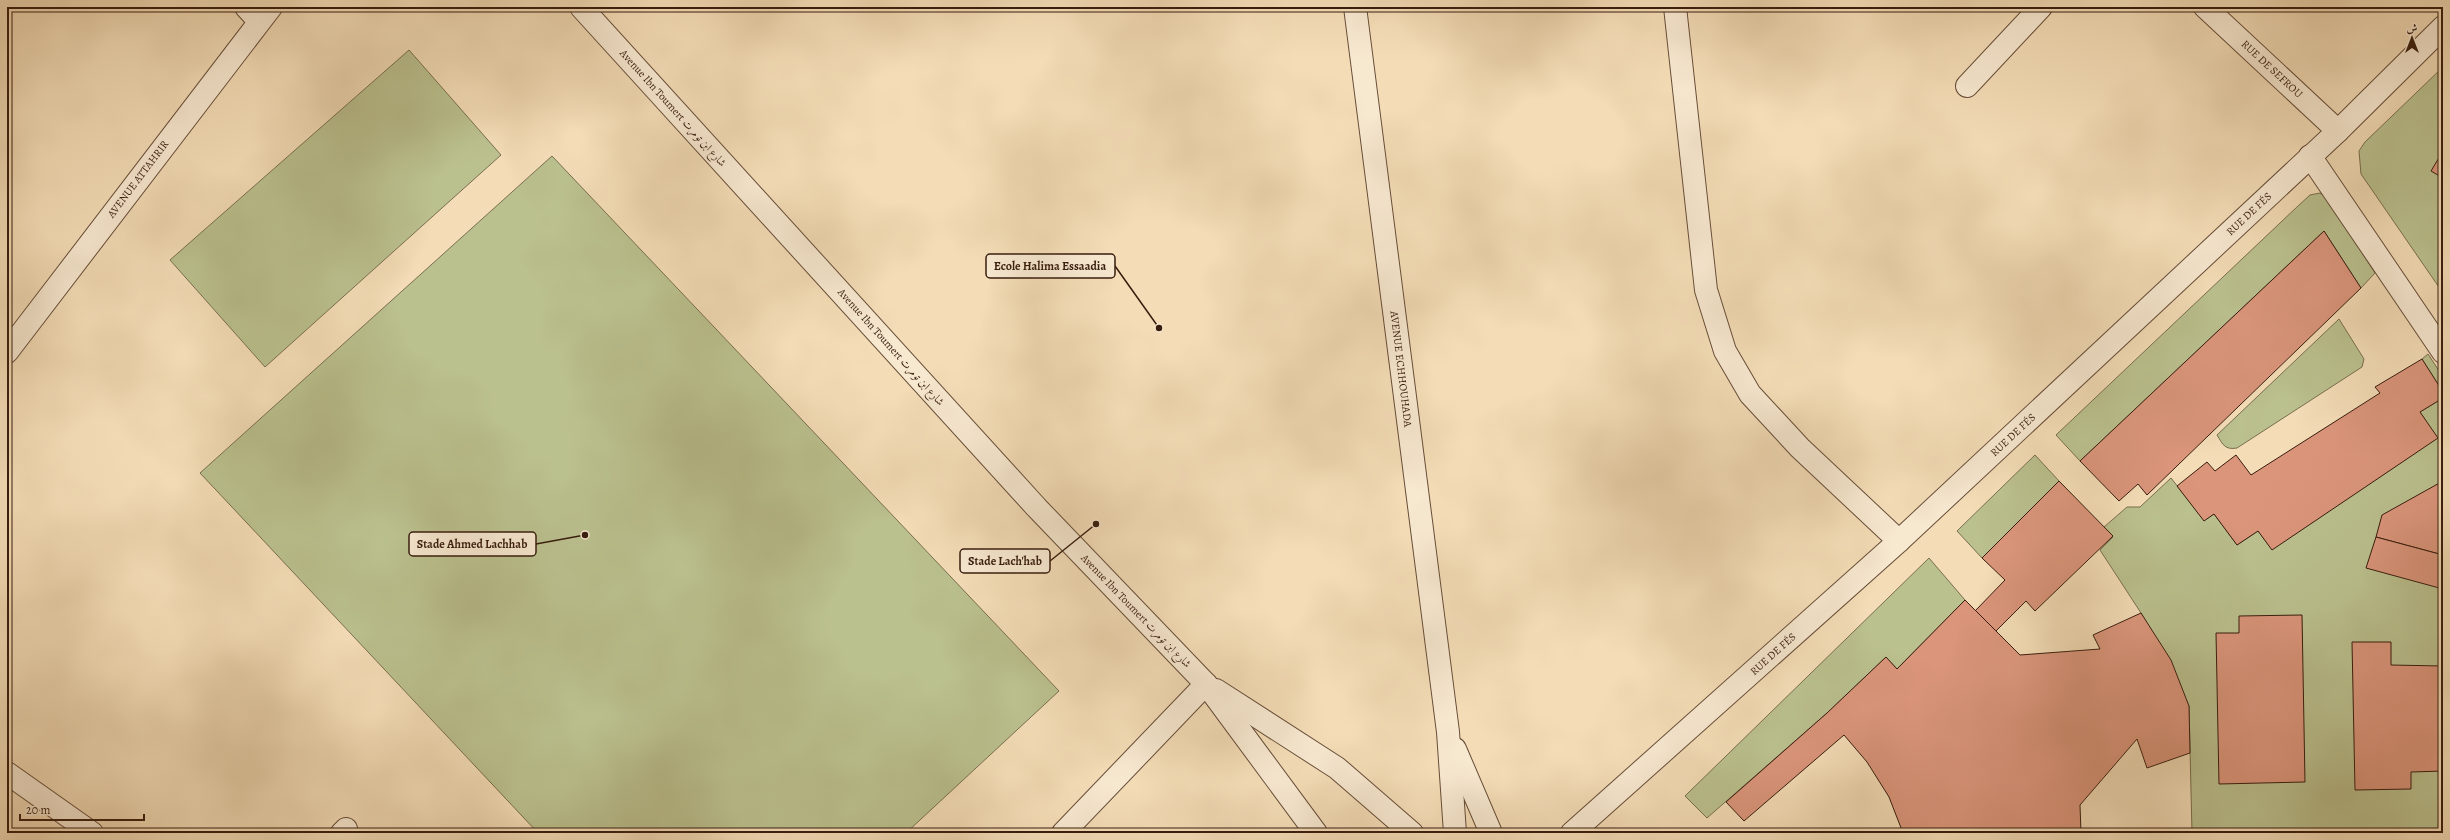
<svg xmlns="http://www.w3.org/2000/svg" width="2450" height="840" font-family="Alegreya,Amiri,serif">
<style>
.green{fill:#bac08e;stroke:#796e4e}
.building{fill:#da957b;stroke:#381d0e}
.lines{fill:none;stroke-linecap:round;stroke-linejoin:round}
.minor-casing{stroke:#674d38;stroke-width:24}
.minor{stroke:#f7e8d0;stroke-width:22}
.labels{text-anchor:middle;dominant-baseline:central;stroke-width:3;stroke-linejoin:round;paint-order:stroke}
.street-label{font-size:11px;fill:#381d0e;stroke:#f7e8d0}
.leader{fill:none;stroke:#381d0e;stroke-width:1.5}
.callout-dot{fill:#381d0e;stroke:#f7e8d0;stroke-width:1.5}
.callout{fill:#f7e8d0;stroke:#381d0e;stroke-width:1.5}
.callout-label{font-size:12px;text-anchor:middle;font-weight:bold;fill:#381d0e}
</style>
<rect width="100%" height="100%" fill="#f3dcb6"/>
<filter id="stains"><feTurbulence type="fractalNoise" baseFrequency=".005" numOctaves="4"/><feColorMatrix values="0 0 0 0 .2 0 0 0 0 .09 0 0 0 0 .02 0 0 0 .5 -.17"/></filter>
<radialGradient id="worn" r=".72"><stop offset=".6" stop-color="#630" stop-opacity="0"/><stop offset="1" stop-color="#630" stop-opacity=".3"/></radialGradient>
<!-- green -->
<g class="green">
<path d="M 409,50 L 501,155 L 265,367 L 170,260 Z"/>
<path d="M 2443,67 L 2443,293 L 2361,174 L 2359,151 L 2365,142 Z"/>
<path d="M 552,156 L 1059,691 L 906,833 L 538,833 L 200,473 Z"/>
<path d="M 2320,193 L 2327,198 L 2375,273 L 2361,288 L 2324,231 L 2080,461 L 2056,435 L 2298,206 L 2310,195 Z"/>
<path d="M 2339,319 L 2364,359 L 2362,367 L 2237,448 C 2225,450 2223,445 2217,435 Z"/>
<path d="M 2428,354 L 2443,377 L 2443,392 L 2422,359 Z"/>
<path d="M 2443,398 L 2443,833 L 2192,833 L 2189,706 L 2141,613 L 2100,550 L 2113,537 L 2104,527 L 2127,507 L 2140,507 L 2171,478 L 2204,520 L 2214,514 L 2237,545 L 2258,531 L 2272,549 L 2437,438 L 2420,412 Z"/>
<path d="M 2035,455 L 2059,481 L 1982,558 L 1957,531 Z"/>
<path d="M 1929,558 L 1965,600 L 1897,669 L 1886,657 L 1827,713 L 1707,818 L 1685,796 Z"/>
</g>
<!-- building -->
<g class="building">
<path d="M 2443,151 L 2443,178 L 2431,171 Z"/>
<path d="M 2324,231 L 2361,288 L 2147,495 L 2138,484 L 2119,501 L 2080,461 Z"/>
<path d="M 2422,359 L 2443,392 L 2443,398 L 2420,412 L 2438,438 L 2272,550 L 2258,531 L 2237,545 L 2214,514 L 2204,521 L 2177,486 L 2207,462 L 2215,471 L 2236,455 L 2251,475 L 2380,393 L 2375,387 Z"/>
<path d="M 2059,481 L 2113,536 L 2035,611 L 2026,601 L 1996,631 L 1975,611 L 2005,580 L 1982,558 Z"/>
<path d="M 2443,481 L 2443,555 L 2376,537 L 2382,515 Z"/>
<path d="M 2376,537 L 2443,555 L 2443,589 L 2366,568 Z"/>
<path d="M 1965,600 L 2020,655 L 2100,649 L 2093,635 L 2141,613 L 2171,660 L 2189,706 L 2190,753 L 2147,768 L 2137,739 L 2080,805 L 2081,833 L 1903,833 L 1889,797 L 1867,762 L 1844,735 L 1744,821 L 1726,802 L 1827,713 L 1886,657 L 1897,669 Z"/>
<path d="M 2302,615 L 2305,782 L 2219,784 L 2216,633 L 2239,633 L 2239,616 Z"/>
<path d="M 2352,642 L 2391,642 L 2391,665 L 2442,666 L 2443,771 L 2411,772 L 2411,789 L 2355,790 Z"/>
</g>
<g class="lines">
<!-- minor casing -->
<g class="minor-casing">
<g id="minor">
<path d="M 246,7 L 259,21"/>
<path d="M 581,7 L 1037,508 L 1206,684 L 1316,833"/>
<path d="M 1355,7 L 1448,732 L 1455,833"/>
<path d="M 1675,7 L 1706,290 L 1725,351 L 1750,394 L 1800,448 L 1899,541"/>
<path d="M 2205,7 L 2338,131"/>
<path d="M 1967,86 L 2041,7"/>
<path d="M 2310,156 L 2443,352"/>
<path d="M 7,352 L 271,7"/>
<path d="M 1216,690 L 1337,768 L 1412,833"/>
<path d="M 1455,749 L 1491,833"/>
<path d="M 7,773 L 92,833"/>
<path d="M 342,833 L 346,829"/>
<path d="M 1063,833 L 1206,684"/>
<path d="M 1572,833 L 1899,541 L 2338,131 L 2443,27"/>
</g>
</g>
<!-- minor -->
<use href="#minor" class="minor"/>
</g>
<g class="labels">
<!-- street labels -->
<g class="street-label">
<text transform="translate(2272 69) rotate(43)">RUE DE SEFROU</text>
<text transform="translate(673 108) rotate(48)">Avenue Ibn Toumert شارع ابن تومرت</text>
<text transform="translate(138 179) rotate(-53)">AVENUE ATTAHRIR</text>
<text transform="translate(2249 214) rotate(-43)">RUE DE FÉS</text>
<text transform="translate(891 347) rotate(48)">Avenue Ibn Toumert شارع ابن تومرت</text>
<text transform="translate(1401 369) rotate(83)">AVENUE ECHHOUHADA</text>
<text transform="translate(2013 435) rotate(-43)">RUE DE FÉS</text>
<text transform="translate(1136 611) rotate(46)">Avenue Ibn Toumert شارع ابن تومرت</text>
<text transform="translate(1773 654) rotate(-42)">RUE DE FÉS</text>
</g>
</g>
<!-- callouts -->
<path class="leader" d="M1159 328L1115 266M585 535L536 544M1096 524L1050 561"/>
<g class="callout-dot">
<circle cx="1159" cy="328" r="4"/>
<circle cx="585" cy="535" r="4"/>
<circle cx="1096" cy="524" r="4"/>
</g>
<g class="callout">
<rect x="986" y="254" width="129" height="24" rx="4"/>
<rect x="409" y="532" width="127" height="24" rx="4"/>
<rect x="960" y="549" width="90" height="24" rx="4"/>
</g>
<g class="callout-label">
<text x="1050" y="270">Ecole Halima Essaadia</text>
<text x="472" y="548">Stade Ahmed Lachhab</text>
<text x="1005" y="565">Stade Lach'hab</text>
</g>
<!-- margin -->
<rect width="2450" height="840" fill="none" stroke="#f3dcb6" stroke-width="24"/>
<rect x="8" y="8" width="2434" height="824" fill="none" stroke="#381d0e" stroke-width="2"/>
<rect x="12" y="12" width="2426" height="816" fill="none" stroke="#381d0e"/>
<!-- north arrow -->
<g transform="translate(2412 38)" stroke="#f7e8d0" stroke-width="3" paint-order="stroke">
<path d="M0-3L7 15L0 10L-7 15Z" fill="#381d0e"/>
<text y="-6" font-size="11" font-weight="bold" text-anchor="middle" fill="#381d0e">ش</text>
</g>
<!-- scale -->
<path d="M20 814v6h124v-6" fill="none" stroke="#381d0e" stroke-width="2"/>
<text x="26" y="814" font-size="12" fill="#381d0e" stroke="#f7e8d0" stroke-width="3" paint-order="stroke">20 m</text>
<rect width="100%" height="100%" filter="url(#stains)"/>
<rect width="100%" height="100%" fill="url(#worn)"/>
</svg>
